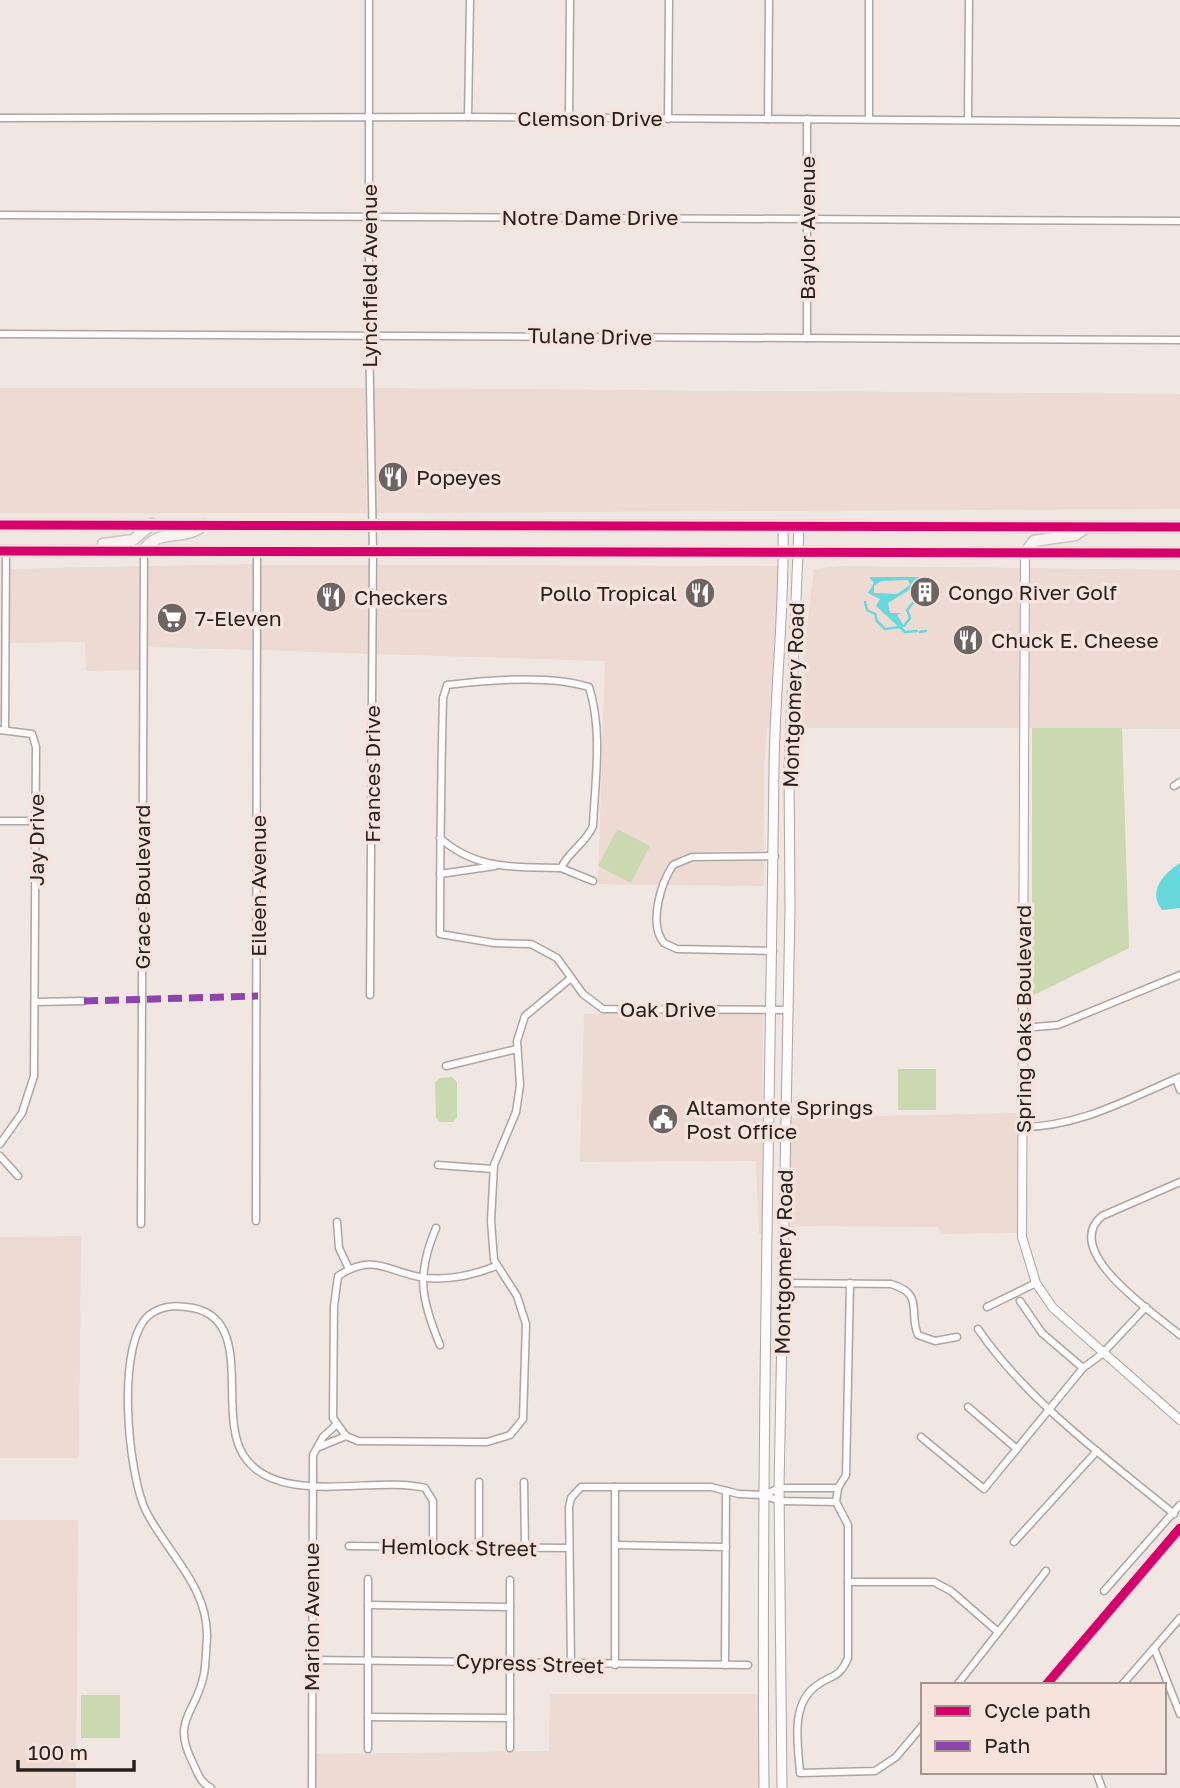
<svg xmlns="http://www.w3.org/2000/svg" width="1180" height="1788" font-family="'Golos Text',sans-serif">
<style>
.commercial{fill:#ecdad3}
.green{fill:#cad9af}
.water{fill:#67d9dc;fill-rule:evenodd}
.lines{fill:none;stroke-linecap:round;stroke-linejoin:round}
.stream{stroke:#67d9dc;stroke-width:2.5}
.minor-casing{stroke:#ada5a2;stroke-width:9}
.tertiary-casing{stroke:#ada5a2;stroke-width:10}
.secondary-casing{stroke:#ada5a2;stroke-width:11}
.primary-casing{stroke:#cac5c3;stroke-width:13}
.minor{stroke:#fdfbfb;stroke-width:6}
.tertiary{stroke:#fdfbfb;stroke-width:8}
.secondary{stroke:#fdfbfb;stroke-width:9}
.primary{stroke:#f8f2f1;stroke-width:10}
.quiet{stroke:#8e44ad;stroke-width:7;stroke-dasharray:14 7;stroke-linecap:butt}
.cycleway-casing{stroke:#f6e4dc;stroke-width:13}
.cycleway{stroke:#d6006c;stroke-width:9}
.labels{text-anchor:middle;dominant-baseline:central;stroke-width:7;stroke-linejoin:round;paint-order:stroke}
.street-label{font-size:21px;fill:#27201d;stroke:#f6e4dc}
.poi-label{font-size:21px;fill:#27201d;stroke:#f6e4dc;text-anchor:start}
</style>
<rect width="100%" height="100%" fill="#f0e6e2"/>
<!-- commercial -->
<g class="commercial">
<path d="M 0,388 L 365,388 L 367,513 L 0,513 Z"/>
<path d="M 373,388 L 1180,394 L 1180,509 L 375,513 Z"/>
<path d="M 253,564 L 253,650 L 149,647 L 147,669 L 148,566 Z"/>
<path d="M 261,565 L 369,565 L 369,654 L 261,650 Z"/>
<path d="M 377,565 L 780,566 L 772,728 L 767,728 L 764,769 L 764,851 L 691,852 L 670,862 L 658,885 L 598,884 L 605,661 L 376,654 Z"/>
<path d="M 140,566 L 139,670 L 86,671 L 85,642 L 9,643 L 10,569 Z"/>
<path d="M 841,566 L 1021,568 L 1020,728 L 795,728 L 814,569 Z"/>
<path d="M 1029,568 L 1180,570 L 1180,729 L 1028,728 Z"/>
<path d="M 764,860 L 764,886 L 666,885 L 675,868 L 684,863 Z"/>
<path d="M 763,1013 L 762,1116 L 765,1117 L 762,1234 L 759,1234 L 756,1161 L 580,1162 L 584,1014 Z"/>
<path d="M 1018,1113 L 1018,1233 L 941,1234 L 938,1227 L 794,1226 L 787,1234 L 790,1118 Z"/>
<path d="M 81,1236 L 79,1458 L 0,1458 L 0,1237 Z"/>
<path d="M 0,1520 L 78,1520 L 76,1788 L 0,1788 Z"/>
<path d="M 550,1694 L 759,1694 L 760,1788 L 316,1788 L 316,1754 L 549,1751 Z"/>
</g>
<!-- green -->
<g class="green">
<path d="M 1032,728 L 1122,728 L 1129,948 L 1032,996 Z"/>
<path d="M 617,829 L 650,846 L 631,883 L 598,866 Z"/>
<rect x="898" y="1069" width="38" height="41"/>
<path d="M 452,1077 L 457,1082 L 457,1117 L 453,1122 L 440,1122 L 436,1118 L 435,1082 L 440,1078 Z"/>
<rect x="81" y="1695" width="39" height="43"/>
</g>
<!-- water -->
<g class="water">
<path d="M 869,577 L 930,577 L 932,585 L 914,587 L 888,603 L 890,613 L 901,613 L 897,615 L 904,626 L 901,629 L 876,606 L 880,599 L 868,593 L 874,583 ZM 908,580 L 910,585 L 897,594 L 874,593 L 874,586 L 881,581 Z"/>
<path d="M 1180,863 L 1180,908 L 1162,910 C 1147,891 1164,873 1180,863 Z"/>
</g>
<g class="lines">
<!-- stream -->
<g class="stream">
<path d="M 865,602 L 867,610 L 875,614 L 877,621 L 885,629 L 900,627 L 905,632"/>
<path d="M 904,626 L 910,618 L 907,610 L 913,603"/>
<path d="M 906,632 L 917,631"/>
<path d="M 920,632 L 926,631"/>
</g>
<!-- minor casing -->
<g class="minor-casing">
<g id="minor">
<path d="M 369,0 L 369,334 L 373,552 L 370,995"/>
<path d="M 468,117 L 470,0"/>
<path d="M 0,118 L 468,117 L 1180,122"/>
<path d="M 569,118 L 570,0"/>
<path d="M 668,119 L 669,0"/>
<path d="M 768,119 L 769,0"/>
<path d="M 869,119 L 869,0"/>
<path d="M 968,120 L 969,0"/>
<path d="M 0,215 L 1180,221"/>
<path d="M 0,334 L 1180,340"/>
<path d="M 807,338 L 807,119"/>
<path d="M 0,730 L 32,734 L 36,747 L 34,1076 L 22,1113 L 0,1144"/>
<path d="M 5,730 L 6,550"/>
<path d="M 1174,786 L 1180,782"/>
<path d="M 0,821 L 36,821"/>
<path d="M 440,838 C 476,870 514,867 561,868 C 569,851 586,843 593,826 C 595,780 603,731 589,687 C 551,675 487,680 447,685 L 443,698 C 441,777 440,855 440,934 L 494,943 L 531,944 L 557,958 L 583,994 L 603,1009 L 788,1010"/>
<path d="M 561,868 L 593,881"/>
<path d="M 440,874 L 495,866"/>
<path d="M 773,951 L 677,949 L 664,943 C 648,924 661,883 673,865 L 692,857 L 775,856"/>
<path d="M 35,1002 L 84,1001"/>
<path d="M 1023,1028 L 1058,1025 L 1180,975"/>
<path d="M 446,1066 L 517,1049"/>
<path d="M 1176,1079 L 1180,1090"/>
<path d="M 1022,1127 C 1079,1127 1128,1099 1180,1077"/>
<path d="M 0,1156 L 18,1176"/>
<path d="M 438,1165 L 493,1169"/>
<path d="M 1180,1182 L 1102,1216 C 1060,1251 1154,1313 1180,1335"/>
<path d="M 256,1221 L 257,551"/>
<path d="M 337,1222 L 339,1248 L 349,1269"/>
<path d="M 141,1224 L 144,550"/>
<path d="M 436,1228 C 416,1275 421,1299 440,1345"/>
<path d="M 496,1266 C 474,1275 451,1280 426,1278 C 389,1274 376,1251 338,1276 L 334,1306 L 333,1418 L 346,1436 L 358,1441 L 487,1442 L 510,1435 L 523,1419 L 526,1324 L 517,1296 L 494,1260 L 491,1221 L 494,1165 L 516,1112 L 520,1085 L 517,1041 L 525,1016 L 571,978"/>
<path d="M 782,1283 L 891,1284 C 925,1294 908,1312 918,1335 L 935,1341 L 957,1337"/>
<path d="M 850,1283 L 846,1475 L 838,1488 L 836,1502 L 848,1525 L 848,1658 C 839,1679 832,1674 816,1686 C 790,1705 798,1744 800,1773 L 875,1771 L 896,1757 L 923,1725"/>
<path d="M 1020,1301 L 1042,1333 L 1083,1368"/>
<path d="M 987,1307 L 1036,1283"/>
<path d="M 978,1329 C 1028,1402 1106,1458 1174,1514"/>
<path d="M 968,1407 L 1017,1449"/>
<path d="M 921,1437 L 984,1489 L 1083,1368 L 1102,1354 L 1146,1307"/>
<path d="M 319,1447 L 346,1436"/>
<path d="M 479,1482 L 479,1547"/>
<path d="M 524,1482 L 525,1548"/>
<path d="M 615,1487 L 615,1665"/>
<path d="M 764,1495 L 779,1488 L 838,1488"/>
<path d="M 1014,1542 L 1097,1451"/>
<path d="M 616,1545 L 726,1547"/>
<path d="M 349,1546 L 569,1548"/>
<path d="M 848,1582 L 934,1582 L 951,1591 L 997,1631"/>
<path d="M 1104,1591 L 1180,1505"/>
<path d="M 368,1605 L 510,1607"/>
<path d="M 1154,1648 L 1180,1714"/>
<path d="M 312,1660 L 748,1665"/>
<path d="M 571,1665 L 569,1507 L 571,1498 L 581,1487 L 711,1487 L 739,1494 L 763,1495 L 780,1501 L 836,1502"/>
<path d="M 725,1665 L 726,1491"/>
<path d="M 957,1685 L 1046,1571"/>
<path d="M 1122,1685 L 1180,1618"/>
<path d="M 368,1717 L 510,1718"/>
<path d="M 510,1748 L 510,1580"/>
<path d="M 368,1749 L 368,1579"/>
<path d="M 1096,1772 L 1102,1788"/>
<path d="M 211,1788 C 200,1782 198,1774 193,1763 C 170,1719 197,1713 204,1674 C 206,1662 206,1649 207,1637 C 208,1586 167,1553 146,1511 C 128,1475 114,1337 152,1313 C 165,1305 178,1305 193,1308 C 256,1320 216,1415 244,1456 C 278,1508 375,1475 425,1488 L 433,1501 L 433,1547"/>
<path d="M 312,1788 L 313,1455 L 323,1437 L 337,1424"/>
</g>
</g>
<!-- tertiary casing -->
<g class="tertiary-casing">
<path id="tertiary" d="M 1025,553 L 1022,1237 L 1036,1283 L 1053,1308 L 1180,1420"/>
</g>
<!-- secondary casing -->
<g class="secondary-casing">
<g id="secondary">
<path d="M 764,1788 C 761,1448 770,1108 774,768 C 775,687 785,607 783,527"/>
<path d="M 782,1788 L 779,1488 L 790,908 L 789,771 L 799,527"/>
</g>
</g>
<!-- primary casing -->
<g class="primary-casing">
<g id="primary">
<path d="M 0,525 L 1180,527"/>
<path d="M 103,544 L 133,540 L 152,524"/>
<path d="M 144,550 C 159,527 185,542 203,525"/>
<path d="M 0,551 L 1180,553"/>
<path d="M 1025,553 L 1034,541 L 1075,535 L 1087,527"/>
</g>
</g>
<!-- minor -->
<use href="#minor" class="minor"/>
<!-- tertiary -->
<use href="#tertiary" class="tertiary"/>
<!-- secondary -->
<use href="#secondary" class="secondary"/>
<!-- primary -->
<use href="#primary" class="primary"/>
<!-- quiet -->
<path class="quiet" d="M 84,1001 L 258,996"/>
<!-- cycleway casing -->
<g class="cycleway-casing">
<g id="cycleway">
<path d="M 0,525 L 1180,527"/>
<path d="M 0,551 L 1180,553"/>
<path d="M 1046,1685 L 1180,1528"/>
</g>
</g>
<!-- cycleway -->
<use href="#cycleway" class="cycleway"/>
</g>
<!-- icons -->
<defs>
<g id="restaurant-disc" transform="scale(1.575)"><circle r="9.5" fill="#6d6562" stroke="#f6e4dc"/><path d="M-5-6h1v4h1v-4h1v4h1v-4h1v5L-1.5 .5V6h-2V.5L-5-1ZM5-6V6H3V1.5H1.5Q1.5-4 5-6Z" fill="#fff"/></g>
<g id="building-disc" transform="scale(1.575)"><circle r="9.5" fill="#6d6562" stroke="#f6e4dc"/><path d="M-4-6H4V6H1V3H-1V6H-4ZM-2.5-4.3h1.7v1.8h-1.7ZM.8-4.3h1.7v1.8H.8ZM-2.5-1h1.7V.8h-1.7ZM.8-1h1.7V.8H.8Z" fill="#fff"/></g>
<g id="supermarket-disc" transform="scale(1.575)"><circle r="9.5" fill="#6d6562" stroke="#f6e4dc"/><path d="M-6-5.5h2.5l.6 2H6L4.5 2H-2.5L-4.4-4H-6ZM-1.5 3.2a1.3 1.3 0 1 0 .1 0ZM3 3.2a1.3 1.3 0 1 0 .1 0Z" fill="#fff"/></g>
<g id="civic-disc" transform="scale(1.575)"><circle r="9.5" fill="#6d6562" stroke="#f6e4dc"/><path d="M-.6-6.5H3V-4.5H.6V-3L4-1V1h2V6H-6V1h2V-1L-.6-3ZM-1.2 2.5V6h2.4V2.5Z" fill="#fff"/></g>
</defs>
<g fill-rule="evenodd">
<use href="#restaurant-disc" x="393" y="477"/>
<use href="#building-disc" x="925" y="592"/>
<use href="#restaurant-disc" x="700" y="593"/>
<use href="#restaurant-disc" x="331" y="597"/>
<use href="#supermarket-disc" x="172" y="618"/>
<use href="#restaurant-disc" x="968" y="640"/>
<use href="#civic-disc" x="663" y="1119"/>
</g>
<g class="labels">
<!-- street labels -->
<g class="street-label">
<text x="590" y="118">Clemson Drive</text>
<text x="590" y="217">Notre Dame Drive</text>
<text transform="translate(807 228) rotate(-90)">Baylor Avenue</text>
<text transform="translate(369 276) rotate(-90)">Lynchfield Avenue</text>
<text transform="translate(590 336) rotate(1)">Tulane Drive</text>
<text transform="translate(793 695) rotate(-88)">Montgomery Road</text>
<text transform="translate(372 774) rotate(-90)">Frances Drive</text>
<text transform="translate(36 840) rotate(-90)">Jay Drive</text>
<text transform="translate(258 886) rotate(-90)">Eileen Avenue</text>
<text transform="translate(142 887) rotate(-90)">Grace Boulevard</text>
<text x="668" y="1009">Oak Drive</text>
<text transform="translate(1023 1019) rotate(-90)">Spring Oaks Boulevard</text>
<text transform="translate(783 1262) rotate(-89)">Montgomery Road</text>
<text transform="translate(459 1547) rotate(1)">Hemlock Street</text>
<text transform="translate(311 1617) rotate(-90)">Marion Avenue</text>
<text transform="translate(530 1663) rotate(2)">Cypress Street</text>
</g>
<!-- poi labels -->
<g class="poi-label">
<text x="416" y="477">Popeyes</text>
<text x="948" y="592">Congo River Golf</text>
<text x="677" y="593" text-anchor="end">Pollo Tropical</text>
<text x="354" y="597">Checkers</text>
<text x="195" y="618">7-Eleven</text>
<text x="991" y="640">Chuck E. Cheese</text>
<text x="686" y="1107">Altamonte Springs<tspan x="686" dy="24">Post Office</tspan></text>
</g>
</g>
<!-- legend -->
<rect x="921" y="1683" width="245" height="91" fill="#f6e4dc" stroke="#a39690" stroke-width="2"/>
<rect x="935" y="1706" width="35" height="10" fill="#d6006c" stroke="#a39690" stroke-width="2"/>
<text x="984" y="1718" font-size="21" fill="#27201d">Cycle path</text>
<rect x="935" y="1741" width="35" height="10" fill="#8e44ad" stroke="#a39690" stroke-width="2"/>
<text x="984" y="1753" font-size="21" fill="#27201d">Path</text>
<!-- scale -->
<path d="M18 1760v10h116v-10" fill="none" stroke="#27201d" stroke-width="3.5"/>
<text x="28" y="1760" font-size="21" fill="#27201d" stroke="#f6e4dc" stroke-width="5" paint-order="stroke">100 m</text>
</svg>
